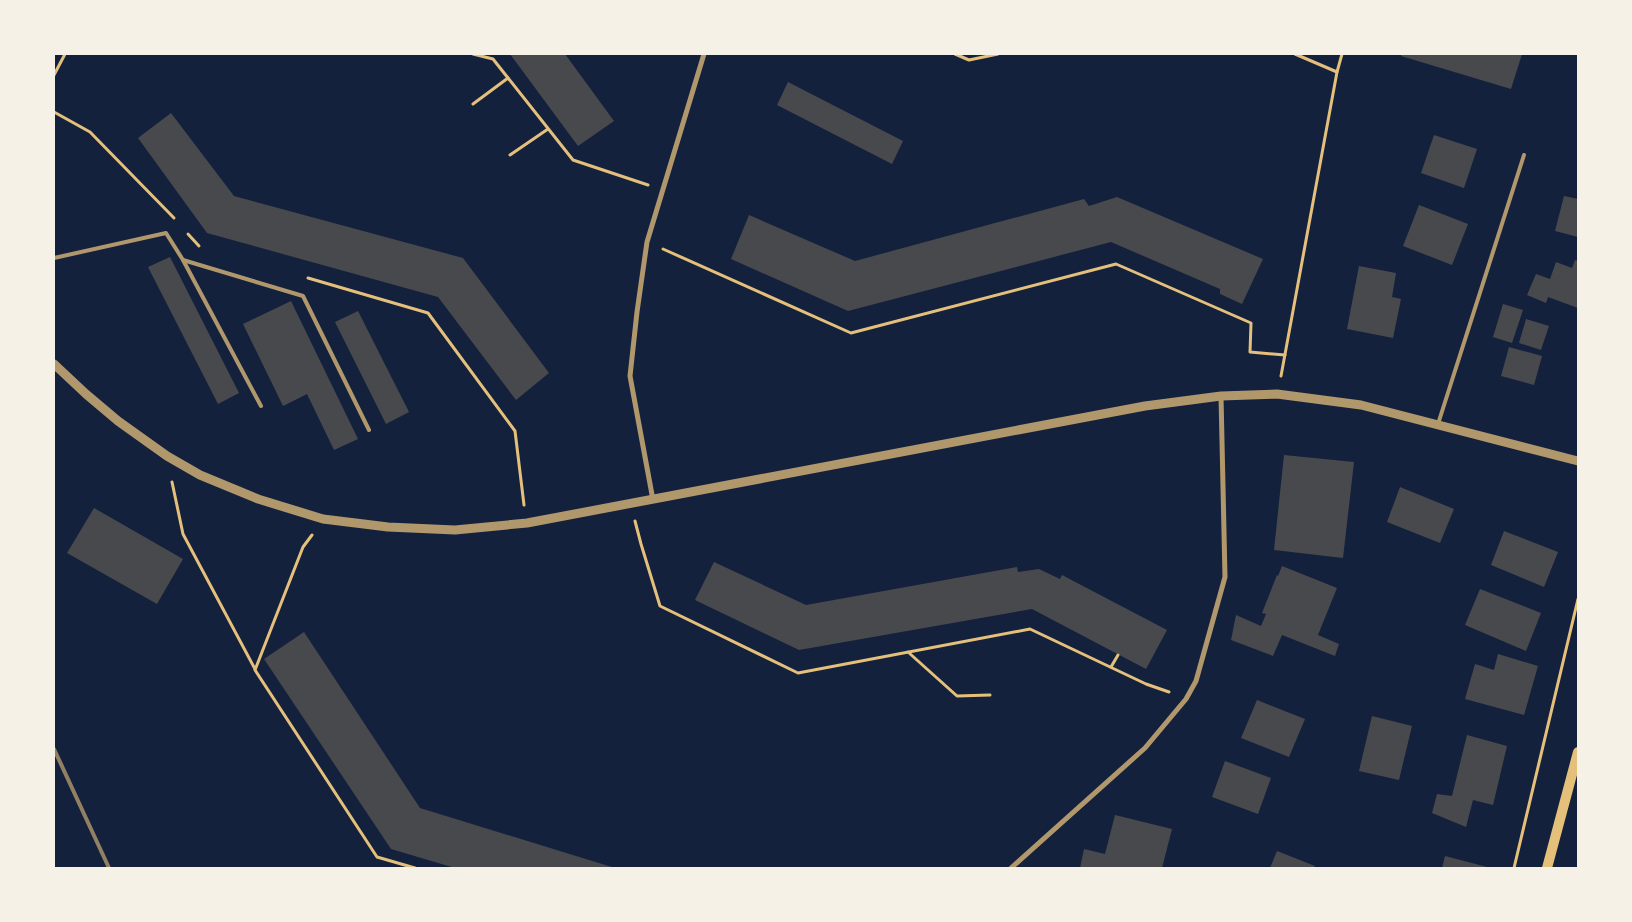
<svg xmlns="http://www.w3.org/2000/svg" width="1632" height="922" font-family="Poppins,sans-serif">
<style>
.building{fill:#48494c}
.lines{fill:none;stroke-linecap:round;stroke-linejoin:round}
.path{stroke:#e5c07b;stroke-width:3}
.service{stroke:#b1986c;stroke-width:4}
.minor{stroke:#b1986c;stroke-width:5}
.tertiary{stroke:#b1986c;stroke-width:9}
.secondary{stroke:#e5c07b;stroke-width:10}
.rail{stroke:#918062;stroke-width:4}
</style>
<rect width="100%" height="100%" fill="#14213d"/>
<!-- building -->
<g class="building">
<path d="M 510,54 L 565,54 L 614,121 L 578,146 Z"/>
<path d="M 1402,54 L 1522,54 L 1511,89 L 1401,56 Z"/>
<path d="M 788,82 L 903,141 L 892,164 L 777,105 Z"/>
<path d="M 171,113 L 234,196 L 463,258 L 549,373 L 516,400 L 438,297 L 207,233 L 138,138 Z"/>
<path d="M 1434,135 L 1477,149 L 1464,188 L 1421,173 Z"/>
<path d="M 1564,196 L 1578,199 L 1578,237 L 1555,231 Z"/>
<path d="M 1117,197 L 1263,259 L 1242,304 L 1220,294 L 1220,289 L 1111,242 L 848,311 L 731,259 L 749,215 L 855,261 L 1084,199 L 1089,206 Z"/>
<path d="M 1419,205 L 1468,224 L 1452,265 L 1403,246 Z"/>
<path d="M 170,257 L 239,393 L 218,404 L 148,267 Z"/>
<path d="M 1575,260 L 1578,261 L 1578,308 L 1548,297 L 1546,303 L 1527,295 L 1536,274 L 1550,279 L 1556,262 L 1572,268 Z"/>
<path d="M 1359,266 L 1396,273 L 1392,297 L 1401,299 L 1393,338 L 1347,329 Z"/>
<path d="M 291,301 L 358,439 L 334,450 L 307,394 L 283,406 L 243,324 Z"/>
<path d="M 1503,304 L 1523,310 L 1512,343 L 1493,337 Z"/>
<path d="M 358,311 L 409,412 L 386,424 L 335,322 Z"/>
<path d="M 1526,319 L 1549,326 L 1541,350 L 1519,343 Z"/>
<path d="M 1509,347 L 1542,356 L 1534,385 L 1501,376 Z"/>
<path d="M 1284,455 L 1354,462 L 1343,558 L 1274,550 Z"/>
<path d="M 1400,487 L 1454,509 L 1440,543 L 1387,522 Z"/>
<path d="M 94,508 L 183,559 L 157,604 L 67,553 Z"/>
<path d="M 1504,531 L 1558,552 L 1544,587 L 1491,565 Z"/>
<path d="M 714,562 L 806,605 L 1017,567 L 1018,572 L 1039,569 L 1060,579 L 1062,575 L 1167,630 L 1146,669 L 1032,609 L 799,650 L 695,600 Z"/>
<path d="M 1282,566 L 1337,588 L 1318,635 L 1339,644 L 1335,656 L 1282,635 L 1273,656 L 1231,640 L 1236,615 L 1261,626 L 1266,614 L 1262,613 L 1277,575 L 1278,576 Z"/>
<path d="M 1480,589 L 1541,613 L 1526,651 L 1465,625 Z"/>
<path d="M 304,632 L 420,808 L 615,868 L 455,868 L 391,849 L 264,659 Z"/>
<path d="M 1498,654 L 1538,666 L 1524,715 L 1465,699 L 1475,664 L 1494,670 Z"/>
<path d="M 1257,700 L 1305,719 L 1289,757 L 1241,738 Z"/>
<path d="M 1372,716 L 1412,726 L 1399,780 L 1359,771 Z"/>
<path d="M 1467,735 L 1507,746 L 1493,805 L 1473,800 L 1466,827 L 1432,813 L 1437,794 L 1452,796 Z"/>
<path d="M 1225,761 L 1271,778 L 1258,814 L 1212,797 Z"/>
<path d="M 1115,815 L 1172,829 L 1162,868 L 1080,868 L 1084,849 L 1105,854 Z"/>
<path d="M 1277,851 L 1315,866 L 1314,868 L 1270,868 Z"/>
<path d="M 1445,856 L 1491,868 L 1442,868 Z"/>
</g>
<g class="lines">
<!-- path -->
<g class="path">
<path d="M 473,54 L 493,59 L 573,160 L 648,185"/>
<path d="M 955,54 L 969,60 L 998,54"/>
<path d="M 1295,54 L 1337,72"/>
<path d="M 54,75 L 65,54"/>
<path d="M 473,104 L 508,78"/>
<path d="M 54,112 L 90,132 L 174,218"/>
<path d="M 510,155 L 548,129"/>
<path d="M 188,234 L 199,246"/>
<path d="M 663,249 L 851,333 L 1116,264 L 1251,323 L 1250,352 L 1285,355"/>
<path d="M 308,278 L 428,313 L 515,431 L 524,505"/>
<path d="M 1281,376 L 1337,72 L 1342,54"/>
<path d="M 172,482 L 183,534 L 255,669"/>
<path d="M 635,521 L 641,544 L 660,606 L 798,673 L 1030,629 L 1146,684 L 1169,692"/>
<path d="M 312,535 L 303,547 L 255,670 L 377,857 L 415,868"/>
<path d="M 908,652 L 957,696 L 990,695"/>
<path d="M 1111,667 L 1118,655"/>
<path d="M 1514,868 L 1578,599"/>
</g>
<!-- service -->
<g class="service">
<path d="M 54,258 L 166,233 L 183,260 L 303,296 L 369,430"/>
<path d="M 183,260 L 261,406"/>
<path d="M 1438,424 L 1524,155"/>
</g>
<!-- minor -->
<g class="minor">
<path d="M 653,500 L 630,376 L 637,312 L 647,242 L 704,54"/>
<path d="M 1011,868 L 1145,748 L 1186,699 L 1196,681 L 1225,577 L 1221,396"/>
</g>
<!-- tertiary -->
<path class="tertiary" d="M 54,364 L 86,394 L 118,421 L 167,456 L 200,475 L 258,499 L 323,519 L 388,527 L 455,530 L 527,523 L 1145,406 L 1221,396 L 1277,394 L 1361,405 L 1578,461"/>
<!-- secondary -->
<path class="secondary" d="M 1547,868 L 1578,752"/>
<!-- rail -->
<path class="rail" d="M 54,749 L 109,868"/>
</g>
<!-- border -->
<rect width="1632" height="922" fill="none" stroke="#f6f1e7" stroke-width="110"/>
</svg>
